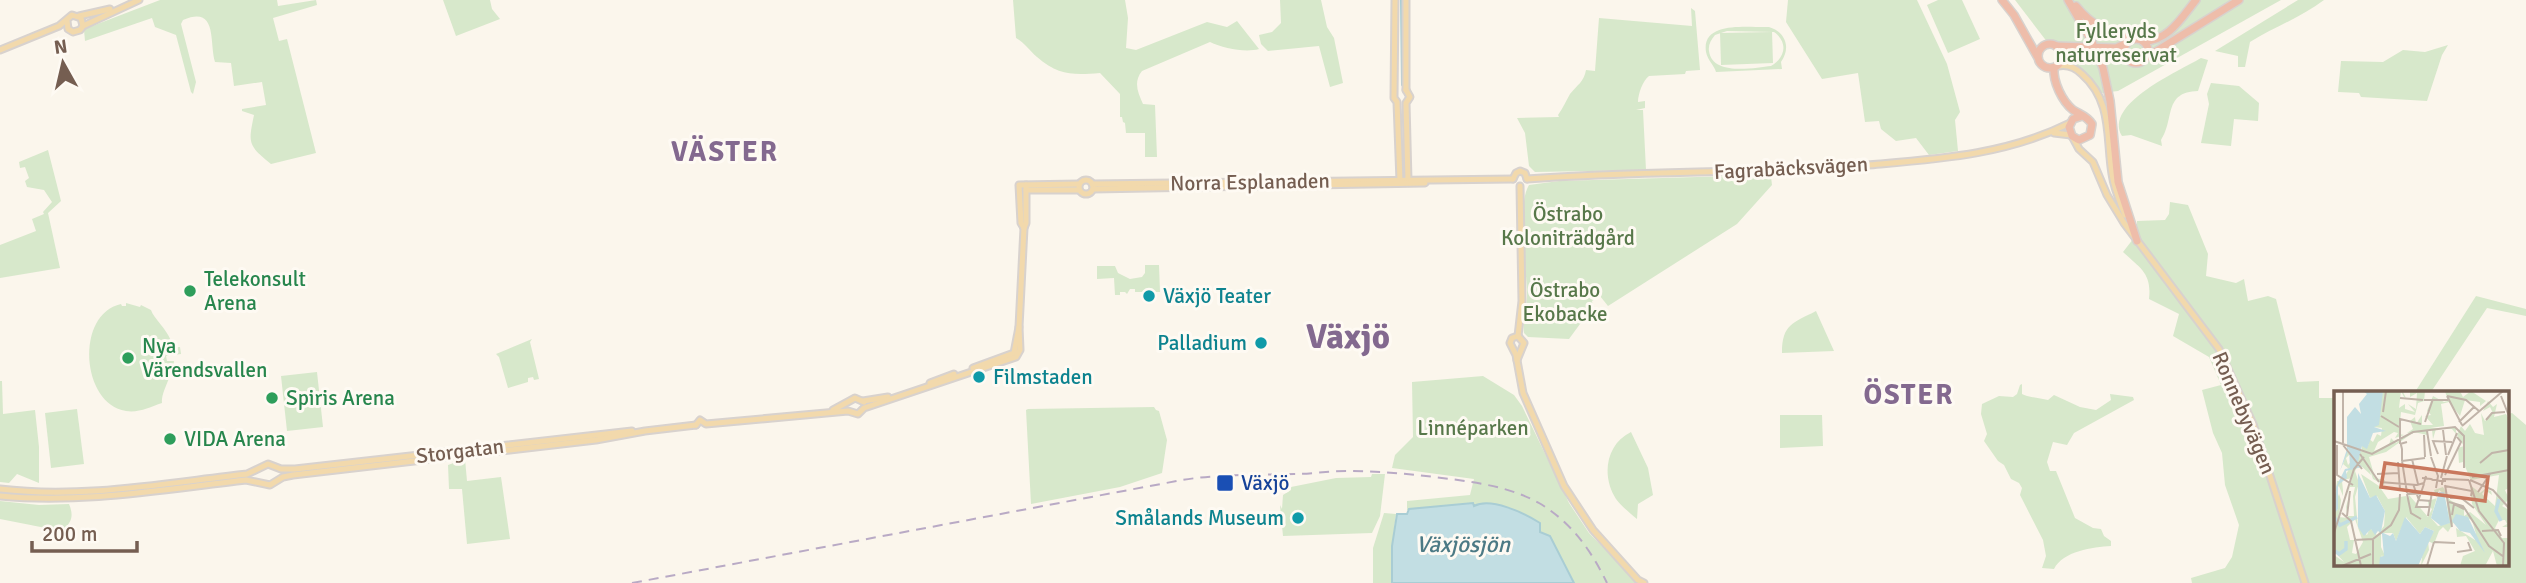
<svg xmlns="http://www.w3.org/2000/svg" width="2526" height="583" font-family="Signika,sans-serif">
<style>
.green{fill:#d7e8cb;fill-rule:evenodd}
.water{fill:#c2dee3;stroke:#a9cdd4;stroke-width:2}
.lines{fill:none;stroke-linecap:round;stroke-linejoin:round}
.stream{stroke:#a9cdd4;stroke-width:2}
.major-casing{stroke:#d8d2ce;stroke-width:9}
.highway-casing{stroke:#d8d2ce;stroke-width:10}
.major{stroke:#f2d9ac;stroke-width:5}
.highway{stroke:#eebdaa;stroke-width:7}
.rail{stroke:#b9aac5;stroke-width:2;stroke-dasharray:10 7;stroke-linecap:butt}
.leisure-dot{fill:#2e9e5b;stroke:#fefaf3;stroke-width:2.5}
.culture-dot{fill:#0f9aa8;stroke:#fefaf3;stroke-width:2.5}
.transit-dot{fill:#1a4fb4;stroke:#fefaf3;stroke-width:2.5}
.labels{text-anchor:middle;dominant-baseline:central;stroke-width:6;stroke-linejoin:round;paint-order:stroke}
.park-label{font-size:21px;fill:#57784a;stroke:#fefaf3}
.street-label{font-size:21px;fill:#755e51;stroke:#fefaf3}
.leisure-label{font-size:21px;fill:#27864d;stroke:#fefaf3;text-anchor:start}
.culture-label{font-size:21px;fill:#0d838f;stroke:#fefaf3;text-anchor:start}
.transit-label{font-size:21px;fill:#164399;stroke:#fefaf3;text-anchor:start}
.water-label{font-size:23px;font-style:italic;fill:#4c7a85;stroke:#fefaf3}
.district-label{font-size:28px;font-weight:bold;letter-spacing:2px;fill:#83698f;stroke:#fefaf3}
.town-label{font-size:35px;font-weight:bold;fill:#83698f;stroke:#fefaf3}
.inset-river{fill:none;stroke:#c2dee3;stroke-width:3.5}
.inset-road{fill:none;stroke:#c1b4a9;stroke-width:2}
.view{fill:#c9785d;fill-opacity:0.15;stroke:#c9785d;stroke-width:3.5}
.inset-edge{fill:none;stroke:#755e51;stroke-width:3.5}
</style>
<rect width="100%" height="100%" fill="#fbf6ec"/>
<!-- green -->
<g class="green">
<path d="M 160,0 L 277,0 L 278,6 L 316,0 L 317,5 L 273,18 L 279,41 L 287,39 L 316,153 L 271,164 C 248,145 248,144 254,115 L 242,111 L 242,109 L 266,105 L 262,82 L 234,86 L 231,63 L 215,62 C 209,42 218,5 183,20 L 181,24 L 196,82 L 193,94 L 191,92 L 176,35 L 155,27 L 152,18 L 85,41 L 84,30 L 87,28 Z"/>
<path d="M 443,0 L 490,0 L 492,9 L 500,19 L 456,36 Z"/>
<path d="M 1013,0 L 1125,0 L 1128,18 L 1126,48 L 1136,50 L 1207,22 L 1227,27 L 1237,21 L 1259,49 C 1245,53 1223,48 1210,42 L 1142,71 C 1133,82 1138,93 1143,104 L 1155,105 L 1157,157 L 1145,157 L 1145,133 L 1126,133 L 1125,123 L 1123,122 L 1122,117 L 1120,117 L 1120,94 L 1100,73 C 1074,75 1059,76 1037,57 C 1030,51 1025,43 1016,38 Z"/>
<path d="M 1280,0 L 1321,0 L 1327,27 L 1334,38 L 1343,83 L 1330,87 L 1319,46 L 1268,51 L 1261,44 L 1259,35 L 1272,32 L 1281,23 Z"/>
<path d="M 1788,0 L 1917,0 L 1947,64 L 1960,112 L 1955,120 L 1958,151 L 1929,155 L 1916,138 L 1896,141 L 1881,129 L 1879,121 L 1865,122 L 1858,73 L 1822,79 L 1786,22 Z"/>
<path d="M 1938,0 L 1962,0 L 1980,39 L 1948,53 L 1927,5 Z"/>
<path d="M 2015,0 L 2281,0 L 2118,91 L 2102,93 L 2096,86 L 2090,84 L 2056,44 L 2051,47 Z"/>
<path d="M 2298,0 L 2324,0 C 2302,17 2274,27 2250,42 L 2245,67 L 2238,67 L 2238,56 L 2215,51 Z"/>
<path d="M 1691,8 L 1695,11 L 1700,70 L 1686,71 L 1685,74 L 1649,76 C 1643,80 1638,94 1638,102 L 1645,101 L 1645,108 L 1636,110 L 1643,110 L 1646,170 L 1535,172 L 1529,166 L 1525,133 L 1517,118 L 1559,117 L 1558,115 C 1563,108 1566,101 1570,94 C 1577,85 1584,82 1586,70 L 1595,71 L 1599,18 L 1692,26 Z"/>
<path d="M 1769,27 C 1786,32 1791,48 1781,62 L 1782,69 L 1716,72 C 1714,65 1708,61 1706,52 C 1701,20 1750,28 1769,27 ZM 1727,31 L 1774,32 C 1788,42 1786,57 1771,66 C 1754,68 1712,76 1709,51 C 1708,45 1711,40 1715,35 Z"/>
<path d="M 1772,32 L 1773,63 L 1721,65 L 1720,33 Z"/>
<path d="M 2448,45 L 2442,55 L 2427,101 L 2361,97 L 2359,93 L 2338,92 L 2341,61 L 2383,62 L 2403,50 L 2425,52 Z"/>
<path d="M 2201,58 L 2208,60 L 2198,91 C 2163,92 2175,119 2161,140 L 2162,146 L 2131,135 L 2122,136 C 2103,104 2179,71 2201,58 Z"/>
<path d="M 2211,83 L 2239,86 L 2259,103 L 2258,121 L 2234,119 L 2231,146 L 2201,143 L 2209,104 L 2207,94 Z"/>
<path d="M 48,150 L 61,201 L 48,213 L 60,268 L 0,278 L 0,245 L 36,231 L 32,219 L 44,214 L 43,212 L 52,202 L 44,190 L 27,187 L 25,181 L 29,178 L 25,167 L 20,168 L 19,162 Z"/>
<path d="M 1766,175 L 1771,177 L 1772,185 L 1737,224 L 1608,306 L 1600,296 L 1592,301 L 1593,307 L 1586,311 L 1588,318 L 1580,324 L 1569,339 L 1528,337 L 1524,333 C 1522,320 1527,308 1527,295 C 1527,268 1516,207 1529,185 L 1559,181 Z"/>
<path d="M 2170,202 L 2188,205 L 2208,254 L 2206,276 L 2236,283 L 2244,279 L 2248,301 L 2268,296 L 2276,299 L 2297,382 L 2319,381 L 2319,398 L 2335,398 L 2335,564 L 2507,564 L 2507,414 L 2512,413 L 2526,425 L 2526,583 L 2192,583 L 2191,578 L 2225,568 L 2232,557 L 2239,525 L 2225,485 L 2222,453 L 2213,433 L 2202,390 L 2221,385 L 2209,357 L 2173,336 L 2179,314 L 2149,299 C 2152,273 2140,268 2123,252 L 2137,234 L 2137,221 L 2165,220 L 2169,214 Z"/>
<path d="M 1145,265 L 1159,265 L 1160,292 L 1135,292 L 1135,289 L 1130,289 L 1127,294 L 1125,292 L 1120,292 L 1120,295 L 1115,295 L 1114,278 L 1097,279 L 1097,266 L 1115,266 L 1118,273 L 1130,279 L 1142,277 L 1145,273 Z"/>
<path d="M 2476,296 L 2526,309 L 2526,316 L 2487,308 L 2431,392 L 2415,392 Z"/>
<path d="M 126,303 L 140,307 L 141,305 L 151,310 C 154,319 166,328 171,341 L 165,343 L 165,348 L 180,347 L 181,354 L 166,356 L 167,361 L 174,361 C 173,375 161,391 162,403 C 150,407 139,413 126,411 C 81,404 75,314 121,304 L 122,306 L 126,306 Z"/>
<path d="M 1816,311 L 1834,351 L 1782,353 C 1782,324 1793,323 1816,311 Z"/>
<path d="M 532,339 L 530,342 L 539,379 L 534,380 L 533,377 L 528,378 L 528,382 L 508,388 L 499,357 L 496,354 Z"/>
<path d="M 317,372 L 323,427 L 287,431 L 281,376 Z"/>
<path d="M 1483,376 L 1514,395 L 1522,406 L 1569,503 L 1589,533 L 1638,583 L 1574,583 L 1550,536 L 1540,532 L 1540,523 C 1518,510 1499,506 1473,506 L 1473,503 L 1407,510 L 1407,501 L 1470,495 L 1474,479 L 1392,468 L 1395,455 L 1413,437 L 1412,382 Z"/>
<path d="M 0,381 L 2,381 L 3,414 L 35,410 L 39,447 L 39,483 L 17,474 L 9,483 L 0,482 Z"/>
<path d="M 2022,384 L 2022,394 C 2027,397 2040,398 2048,400 L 2054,395 L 2080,407 L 2096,410 L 2111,400 L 2110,394 L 2133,397 L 2134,400 L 2074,433 L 2067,445 L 2053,442 L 2047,462 L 2050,471 L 2056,471 L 2075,518 L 2093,528 L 2101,529 L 2104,536 L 2111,541 L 2111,546 C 2093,547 2063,551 2054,569 L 2042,568 L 2046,556 L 2043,540 L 2020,495 L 2022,488 L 2019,483 L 2011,479 L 2004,465 L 1998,461 L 1984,441 L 1987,434 L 1981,414 L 1982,404 L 1999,396 L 2013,397 L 2017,394 L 2020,385 Z"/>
<path d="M 1154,407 L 1156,410 L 1159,411 L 1167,440 L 1162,473 L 1120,487 L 1031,504 L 1026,410 L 1028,409 Z"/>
<path d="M 77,409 L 84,464 L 51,468 L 45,413 Z"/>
<path d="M 1780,415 L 1822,415 L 1823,446 L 1780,448 Z"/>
<path d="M 1631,432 L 1648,468 L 1653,495 L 1638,504 L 1637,519 C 1630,513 1621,506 1616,499 C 1601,476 1606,444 1631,432 Z"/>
<path d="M 465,459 L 467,481 L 501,477 L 510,539 L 467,544 L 462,489 L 449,489 L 448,465 Z"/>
<path d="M 1372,474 L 1385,474 L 1380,516 L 1372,533 L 1283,536 L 1280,505 L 1282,509 L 1283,495 L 1291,490 L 1291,487 L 1336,478 L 1371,477 Z"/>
<path d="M 0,501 L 39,505 L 69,504 C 74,516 72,523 61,531 L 0,519 Z"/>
<path d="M 1384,513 L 1396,514 L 1392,546 L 1392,583 L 1373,583 L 1373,548 Z"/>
</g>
<!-- water -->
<path class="water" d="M 1473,503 L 1474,506 C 1491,497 1524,513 1540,523 L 1540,532 L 1550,536 L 1574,583 L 1392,583 L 1392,546 L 1397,514 L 1407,514 L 1409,509 Z"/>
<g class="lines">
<!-- stream -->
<path class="stream" d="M 1401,0 L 1402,85"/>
<!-- major casing -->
<g class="major-casing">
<g id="major">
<path d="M 1395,0 L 1394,98 L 1397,102 L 1400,181"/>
<path d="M 79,16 L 110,9"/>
<path d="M 83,26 L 139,0"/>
<path d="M 0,50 L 59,26 L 72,15 L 81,18 L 83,26 L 80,30 L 73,32 L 68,29 L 67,21"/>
<path d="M 2058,66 C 2068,64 2075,67 2082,74 C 2113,101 2106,138 2112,174 C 2114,189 2120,202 2125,215"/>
<path d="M 1406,90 L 1410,97 L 1406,103 L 1408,181"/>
<path d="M 1406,90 L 1406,0"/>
<path d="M 2054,133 L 2071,135"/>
<path d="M 2072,136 L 2079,149 L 2093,162 L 2107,195 L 2124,223 L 2219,349 L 2253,424 L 2305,583"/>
<path d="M 1513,179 L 1516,173 L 1520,171 L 1525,173 L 1527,179"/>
<path d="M 1527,179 C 1641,170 1755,174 1868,165 C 1938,159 2006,155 2070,123"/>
<circle cx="1086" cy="187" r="7"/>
<path d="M 1092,184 L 1513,179"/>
<path d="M 1093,189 L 1425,183"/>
<path d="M 1026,190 L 1079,190"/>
<path d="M 1024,228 L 1021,223 L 1019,185 L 1079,184"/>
<path d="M 1518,336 L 1512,338 L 1510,343 L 1516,355 L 1523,393 L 1564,486 L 1593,530 L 1638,580 L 1644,583"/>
<path d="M 1518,336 L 1522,301 L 1520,186"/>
<path d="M 1517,360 L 1524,343 L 1518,336"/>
<path d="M 973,368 L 1014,353 L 1019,327"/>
<path d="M 930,383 L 954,374"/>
<path d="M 863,401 L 888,397"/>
<path d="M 833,410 L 855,398 L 864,402"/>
<path d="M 696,425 L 700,420 L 706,424 L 848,411 L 858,414 L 864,408 L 1016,357 L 1020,350 L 1019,327 L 1024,228 L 1026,223 L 1026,185"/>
<path d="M 0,489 C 82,499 166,483 247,474 L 268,464 L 281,469 L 295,469 L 632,431"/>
<path d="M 0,496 C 82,504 165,489 246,480 L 270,485 L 283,477 L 293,475 L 596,440 L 645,431 L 696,425"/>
</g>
</g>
<!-- highway casing -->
<g class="highway-casing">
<g id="highway">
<path d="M 2002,0 L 2014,15 L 2037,56"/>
<path d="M 2068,0 L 2092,42 L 2103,68 L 2110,101 L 2118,182 L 2137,241"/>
<path d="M 2076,6 C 2091,25 2110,34 2134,39"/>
<circle cx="2136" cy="51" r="12"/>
<path d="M 2143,41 C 2168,42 2182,17 2196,0"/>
<circle cx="2050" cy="56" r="12"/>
<path d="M 2056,46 L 2116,48 L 2127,43"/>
<path d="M 2147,57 L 2239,0"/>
<path d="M 2054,68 C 2053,82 2062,101 2073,110 C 2081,115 2087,116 2092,124 L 2090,135 L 2079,140 L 2072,136 L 2069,127 L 2073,119 L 2082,116"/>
</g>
</g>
<!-- major -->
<use href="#major" class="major"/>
<!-- highway -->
<use href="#highway" class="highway"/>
<!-- rail -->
<path class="rail" d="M 632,583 L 1182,480 C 1219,474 1256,475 1294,474 C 1311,474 1329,471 1347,471 C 1384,471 1421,475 1458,480 C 1486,484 1514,489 1539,503 C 1571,522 1591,550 1607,583"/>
</g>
<!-- markers -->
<g class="leisure-dot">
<circle cx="190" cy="291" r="7"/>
<circle cx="128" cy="358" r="7"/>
<circle cx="272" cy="398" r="7"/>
<circle cx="170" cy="439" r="7"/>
</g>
<g class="culture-dot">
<circle cx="1149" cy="296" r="7"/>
<circle cx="1261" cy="343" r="7"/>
<circle cx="979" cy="377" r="7"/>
<circle cx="1298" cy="518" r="7"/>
</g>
<rect class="transit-dot" x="1216" y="474" width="18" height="18" rx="3.5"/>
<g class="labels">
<!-- park labels -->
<g class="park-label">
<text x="2116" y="31">Fylleryds<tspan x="2116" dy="24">naturreservat</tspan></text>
<text x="1568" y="214">Östrabo<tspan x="1568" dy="24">Koloniträdgård</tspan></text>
<text x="1565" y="290">Östrabo<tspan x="1565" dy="24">Ekobacke</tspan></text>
<text x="1473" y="428">Linnéparken</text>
</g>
<!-- street labels -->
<g class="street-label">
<text transform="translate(1791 168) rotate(-3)">Fagrabäcksvägen</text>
<text transform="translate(1250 182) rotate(-1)">Norra Esplanaden</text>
<text transform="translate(2244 413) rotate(67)">Ronnebyvägen</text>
<text transform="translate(460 451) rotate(-7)">Storgatan</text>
</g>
<!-- leisure labels -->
<g class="leisure-label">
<text x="204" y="279">Telekonsult<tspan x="204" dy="24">Arena</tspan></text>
<text x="142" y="346">Nya<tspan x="142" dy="24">Värendsvallen</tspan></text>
<text x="286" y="398">Spiris Arena</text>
<text x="184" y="439">VIDA Arena</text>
</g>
<!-- culture labels -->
<g class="culture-label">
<text x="1163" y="296">Växjö Teater</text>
<text x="1247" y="343" text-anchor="end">Palladium</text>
<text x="993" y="377">Filmstaden</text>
<text x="1284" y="518" text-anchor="end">Smålands Museum</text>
</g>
<!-- transit labels -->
<g class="transit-label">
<text x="1241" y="483">Växjö</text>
</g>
<!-- water labels -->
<g class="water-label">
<text x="1463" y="544">Växjösjön</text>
</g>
<!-- district labels -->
<g class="district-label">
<text x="725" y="152">VÄSTER</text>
<text x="1909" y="395">ÖSTER</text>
</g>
<!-- town labels -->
<g class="town-label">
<text x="1348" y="336">Växjö</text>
</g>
</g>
<!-- overview -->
<g transform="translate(2334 391)">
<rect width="175" height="175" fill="#fbf6ec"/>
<path d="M 49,0 L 91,0 L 90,10 L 84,12 L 81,24 L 67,21 L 65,43 L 70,44 L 61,47 L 64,42 L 60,41 L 44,51 L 40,60 L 55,54 L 57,47 L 62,52 L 71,45 L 82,41 L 73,42 L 79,38 L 76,30 L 81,26 L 82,33 L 88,24 L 88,34 L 99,34 L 91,25 L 97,24 L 93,20 L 99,5 L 110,11 L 114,10 L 111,0 L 126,0 L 129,6 L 137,0 L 152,10 L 146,15 L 146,11 L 131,9 L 126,25 L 115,11 L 107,13 L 110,35 L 96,37 L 122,37 L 122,43 L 118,38 L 102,38 L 99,48 L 98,39 L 93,39 L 93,44 L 80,41 L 52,61 L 35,66 L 41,87 L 51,89 L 50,94 L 39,88 L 35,76 L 37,84 L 25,73 L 21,80 L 25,92 L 21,106 L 24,136 L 33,144 L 36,137 L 43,144 L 50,135 L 51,120 L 43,105 L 36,107 L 27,83 L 45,95 L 54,108 L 72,105 L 74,109 L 75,104 L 94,126 L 98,118 L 95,115 L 94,112 L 94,110 L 103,107 L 100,99 L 109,96 L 116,109 L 134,119 L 130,118 L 130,125 L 136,121 L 152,134 L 138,113 L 136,94 L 146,102 L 151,98 L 157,100 L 158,104 L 151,99 L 148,103 L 161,115 L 165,84 L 137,89 L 129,71 L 125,72 L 124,57 L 130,55 L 123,44 L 127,35 L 131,40 L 136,33 L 141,42 L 150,44 L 147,22 L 151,30 L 159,22 L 156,16 L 149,20 L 154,10 L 159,16 L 163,13 L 160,26 L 172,23 L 175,28 L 175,97 L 171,99 L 175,108 L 168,115 L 175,119 L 175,136 L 168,136 L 173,133 L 171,129 L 165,129 L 161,137 L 168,147 L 175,147 L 175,175 L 163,175 L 159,160 L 151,175 L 126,175 L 129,165 L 141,160 L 132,145 L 123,146 L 122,137 L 141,149 L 142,143 L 138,129 L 124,124 L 114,141 L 109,136 L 105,140 L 100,153 L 94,150 L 95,159 L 87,175 L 89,158 L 100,140 L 91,136 L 86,143 L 72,126 L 62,150 L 59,142 L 47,142 L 47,156 L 52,167 L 51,174 L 48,164 L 45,175 L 1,175 L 0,164 L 10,171 L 0,160 L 0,121 L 4,118 L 0,110 L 3,90 L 8,90 L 9,99 L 9,105 L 5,95 L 1,99 L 3,108 L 5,103 L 7,109 L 5,126 L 14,127 L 12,116 L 14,109 L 14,125 L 20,125 L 19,105 L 21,96 L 16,96 L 13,106 L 18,87 L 9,89 L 15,78 L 9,73 L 13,60 L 18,61 L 12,67 L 14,74 L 22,65 L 16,57 L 24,53 L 28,61 L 28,54 L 34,56 L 31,50 L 35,54 L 35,48 L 39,51 L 43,43 L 47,45 L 48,37 L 40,36 ZM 67,0 L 70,6 L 72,7 L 69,1 L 76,1 L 76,6 L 83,2 L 82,18 L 74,13 L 81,21 L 71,18 L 71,13 L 65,17 ZM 105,99 L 112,104 L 115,132 L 104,135 L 97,127 ZM 21,128 L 29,151 L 22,163 L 18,162 L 20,149 L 16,149 L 13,136 Z" fill="#d7e8cb" fill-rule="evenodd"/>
<path d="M 29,0 L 49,0 L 45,34 L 40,36 L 52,40 L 39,42 L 33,58 L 28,55 L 24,71 L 28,76 L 12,80 L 13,87 L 4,94 L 4,118 L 0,123 L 2,96 L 11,78 L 16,77 L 15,58 L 6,80 L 13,58 L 13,26 L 21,16 L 27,23 L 25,13 L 33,3 ZM 24,82 L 36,107 L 42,104 L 51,120 L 47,141 L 56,145 L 59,142 L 62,150 L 71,126 L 86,143 L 91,136 L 100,140 L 84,175 L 45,175 L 46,166 L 50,165 L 48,143 L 44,140 L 41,144 L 37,138 L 30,145 L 24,136 ZM 105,101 L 110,101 L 116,132 L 107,135 L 97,127 ZM 122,123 L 134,126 L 151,162 L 136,142 L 126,140 L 118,130 Z" fill="#c2dee3"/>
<path class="inset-river" d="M 165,108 L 162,120 L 167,130M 0,126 L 6,134 L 23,126M 1,160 L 5,163 L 12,158 L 12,150"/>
<path class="inset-road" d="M 9,0 L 9,52M 113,5 L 132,9 L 145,20M 113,5 L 128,34M 167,5 L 175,25M 66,7 L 89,9M 90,9 L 114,9M 49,21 L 52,0M 47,25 L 65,36M 152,29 L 158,22 L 171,21M 91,31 L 99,8M 125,31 L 140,16M 128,35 L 169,0M 109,39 L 112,64M 93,40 L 97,65M 90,44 L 91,66M 0,50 L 38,63 L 79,41 L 121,36 L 130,45 L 130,77M 66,53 L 66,28 L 87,33M 3,54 L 3,84 L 19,94M 9,54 L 28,78M 26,63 L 45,91M 104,63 L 99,50 L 118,51M 114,64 L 123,42M 97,66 L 104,85 L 102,97M 78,68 L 84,93M 68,70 L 73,102M 68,70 L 68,58 L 67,54 L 67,53 L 66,53 L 73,51M 68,70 L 91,67M 64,71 L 66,99M 146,72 L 158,62 L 175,59M 43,83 L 65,82M 111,84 L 127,51 L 123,46M 138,86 L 175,79M 88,87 L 97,88 L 99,89 L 102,89 L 106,90 L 111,90 L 111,88 L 109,88 L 109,90 L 108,92 L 108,94M 107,87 L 113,65M 112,88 L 135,89M 135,89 L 145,120 L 170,152 L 169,175M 136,89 L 159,99 L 175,117M 46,91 L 83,94 L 90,92 L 92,85M 79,93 L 85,109 L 97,110M 90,93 L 82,116 L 95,116M 111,94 L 118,136M 111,95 L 138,100 L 137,105M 144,101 L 156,83M 73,103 L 77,122 L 87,128M 73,103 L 104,102M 116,107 L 126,106 L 140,117M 115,111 L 129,115 L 155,155 L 170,166M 8,122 L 17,130 L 27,175M 118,124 L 120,113 L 130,118M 13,125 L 16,100M 94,125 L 98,101M 148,140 L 164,139 L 167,145M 0,142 L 20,78 L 30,66M 20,149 L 39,148 L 57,134 L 65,119 L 66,103M 100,151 L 121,152M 123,161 L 137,159 L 134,151M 8,175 L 37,163M 39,175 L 39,148M 93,175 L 100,151"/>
<path class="view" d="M 51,72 L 154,86 L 151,110 L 47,96 Z"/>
<rect width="175" height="175" class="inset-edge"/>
</g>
<!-- north arrow -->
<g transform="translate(63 63) rotate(352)" stroke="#fefaf3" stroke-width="5" paint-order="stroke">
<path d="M0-5L12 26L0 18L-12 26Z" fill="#755e51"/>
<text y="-10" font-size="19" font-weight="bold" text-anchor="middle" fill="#755e51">N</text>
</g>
<!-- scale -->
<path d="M32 541v10h105v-10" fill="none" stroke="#755e51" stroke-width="3.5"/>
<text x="42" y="541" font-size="21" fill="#755e51" stroke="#fefaf3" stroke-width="5" paint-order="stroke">200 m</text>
</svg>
